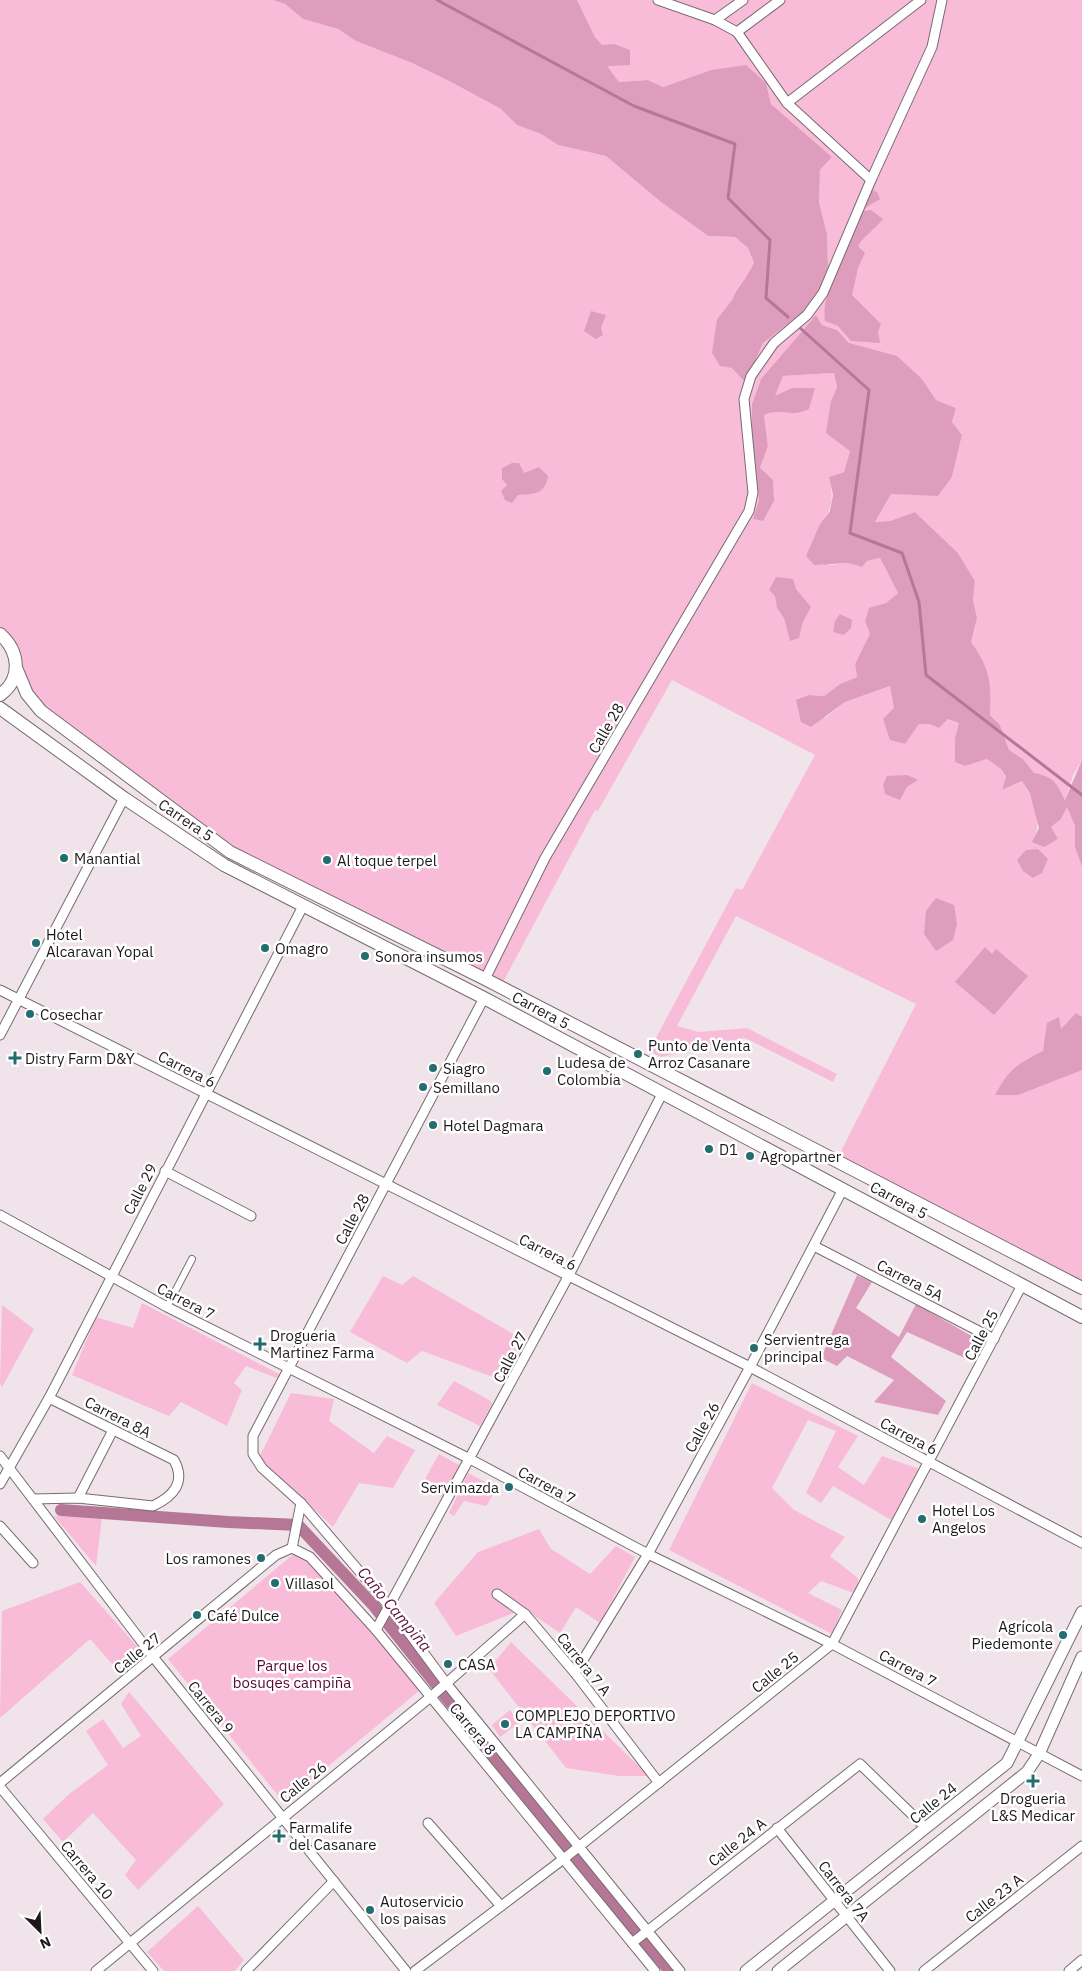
<svg xmlns="http://www.w3.org/2000/svg" width="1082" height="1971" font-family="'IBM Plex Sans',sans-serif">
<style>
.green{fill:#f8bcd8}
.forest{fill:#df9dbe}
.lines{fill:none;stroke-linecap:round;stroke-linejoin:round}
.stream{stroke:#b67796;stroke-width:3}
.canal{stroke:#b67796;stroke-width:12}
.pedestrian-casing{stroke:#766c70;stroke-width:8}
.minor-casing{stroke:#766c70;stroke-width:11}
.tertiary-casing{stroke:#766c70;stroke-width:13}
.secondary-casing{stroke:#766c70;stroke-width:14}
.pedestrian{stroke:#fff;stroke-width:6}
.minor{stroke:#fff;stroke-width:9}
.tertiary{stroke:#fff;stroke-width:11}
.secondary{stroke:#fff;stroke-width:12}
.poi-dot{fill:#216d70;stroke:#fff;stroke-width:2}
.labels{text-anchor:middle;dominant-baseline:central;stroke-width:5;stroke-linejoin:round;paint-order:stroke}
.street-label{font-size:15px;fill:#1d191b;stroke:#fff}
.poi-label{font-size:15px;fill:#1d191b;stroke:#fff;text-anchor:start}
.park-label{font-size:15px;fill:#540537;stroke:#fff}
.water-label{font-size:16px;font-style:italic;fill:#5f1341;stroke:#fff}
</style>
<rect width="100%" height="100%" fill="#f0e4ea"/>
<!-- green -->
<g class="green">
<path d="M 0,0 L 273,0 L 285,4 L 303,19 L 338,29 L 356,41 L 412,63 L 449,81 L 501,109 L 517,125 L 541,134 L 558,145 L 606,156 L 661,202 L 708,236 L 735,237 L 748,248 L 754,263 L 746,277 L 736,290 L 732,300 L 717,319 L 716,334 L 752,368 L 763,343 L 803,312 L 818,292 L 828,267 L 827,234 L 819,202 L 820,170 L 832,157 L 771,104 L 766,83 L 711,70 L 663,87 L 648,80 L 619,82 L 606,66 L 614,44 L 602,46 L 595,37 L 577,0 L 1082,0 L 1082,760 L 1073,775 L 1065,800 L 1056,784 L 1034,773 L 1023,759 L 1009,750 L 1000,725 L 990,715 C 992,683 990,668 971,642 L 977,618 L 973,600 L 975,581 L 958,553 L 915,512 L 890,521 L 875,522 L 891,494 L 938,495 L 952,477 L 962,435 L 952,422 L 956,408 L 936,400 L 922,379 L 849,343 L 837,330 L 822,325 L 816,315 L 761,379 L 752,404 L 752,448 L 759,500 L 754,519 L 763,521 L 760,468 L 768,446 L 764,415 C 783,407 789,419 809,409 L 814,388 L 774,397 L 783,376 L 834,373 L 837,387 L 831,401 L 850,451 L 844,472 L 829,477 C 833,498 834,507 820,524 L 829,565 L 848,563 L 862,567 L 867,561 L 880,558 L 898,593 L 865,621 L 871,634 L 855,664 L 857,677 L 840,684 L 824,696 L 809,695 L 825,718 L 845,702 L 890,686 L 905,744 L 918,724 L 929,724 L 939,728 L 948,719 L 959,723 L 955,738 L 965,766 L 987,759 L 1001,769 L 1006,778 L 1002,790 L 1022,781 C 1034,802 1043,819 1033,842 L 1058,840 L 1051,827 L 1061,819 L 1067,806 L 1075,826 L 1075,847 L 1082,867 L 1082,1283 L 838,1157 L 916,1004 L 736,916 L 677,1026 L 699,1032 L 747,1028 L 837,1074 L 833,1082 L 745,1038 L 661,1057 L 649,1051 L 736,888 L 742,890 L 815,755 L 672,680 L 598,811 L 595,810 L 503,982 L 231,848 L 43,709 L 30,693 L 0,629 Z"/>
<path d="M 383,1276 L 402,1285 L 413,1276 L 522,1339 L 504,1381 L 422,1351 L 407,1363 L 350,1332 Z"/>
<path d="M 142,1303 L 281,1375 L 279,1379 L 246,1366 L 234,1383 L 242,1390 L 227,1426 L 181,1402 L 169,1416 L 72,1375 L 96,1317 L 133,1328 Z"/>
<path d="M 2,1305 L 34,1329 L 2,1387 L 0,1384 Z"/>
<path d="M 454,1381 L 491,1401 L 492,1404 L 480,1426 L 437,1405 Z"/>
<path d="M 752,1383 L 858,1436 L 838,1467 L 864,1485 L 882,1456 L 922,1470 L 893,1521 L 833,1486 L 821,1503 L 806,1493 L 836,1431 L 808,1420 L 772,1488 L 794,1510 L 845,1537 L 830,1556 L 858,1578 L 859,1595 L 821,1581 L 808,1593 L 842,1610 L 832,1634 L 669,1550 Z"/>
<path d="M 291,1393 L 334,1399 L 329,1421 L 374,1453 L 387,1436 L 415,1450 L 393,1488 L 359,1483 L 333,1527 L 259,1458 Z"/>
<path d="M 439,1454 L 463,1467 L 441,1497 L 421,1486 Z"/>
<path d="M 468,1473 L 497,1488 L 486,1506 L 464,1501 L 454,1516 L 449,1513 Z"/>
<path d="M 54,1516 L 102,1517 L 96,1566 Z"/>
<path d="M 539,1529 L 551,1549 L 590,1574 L 616,1546 L 635,1557 L 600,1623 L 576,1607 L 560,1633 L 524,1609 L 456,1636 L 434,1603 L 478,1552 Z"/>
<path d="M 302,1547 L 420,1690 L 284,1803 L 168,1659 Z"/>
<path d="M 80,1582 L 143,1653 L 121,1674 L 90,1639 L 0,1718 L 2,1611 Z"/>
<path d="M 511,1642 L 649,1776 L 619,1776 L 566,1768 L 489,1669 Z"/>
<path d="M 129,1692 L 224,1804 L 138,1890 L 125,1875 L 136,1860 L 93,1813 L 63,1842 L 43,1819 L 68,1795 L 108,1765 L 86,1731 L 103,1719 L 123,1748 L 141,1736 L 121,1704 Z"/>
<path d="M 510,1710 L 519,1723 L 500,1737 L 492,1725 Z"/>
<path d="M 198,1906 L 244,1960 L 235,1971 L 164,1971 L 147,1952 Z"/>
</g>
<!-- forest -->
<g class="forest">
<path d="M 273,0 L 577,0 L 595,37 L 602,45 L 614,44 L 630,50 L 630,65 L 607,66 L 619,82 L 648,80 L 663,87 L 711,70 L 746,65 L 766,83 L 771,104 L 832,157 L 820,170 L 819,202 L 827,234 L 828,267 L 818,292 L 803,312 L 763,343 L 752,368 L 744,381 L 732,368 L 720,366 L 712,353 L 717,319 L 732,300 L 736,291 L 746,277 L 754,263 L 748,248 L 735,237 L 708,236 L 661,202 L 606,156 L 558,145 L 541,134 L 517,125 L 501,109 L 449,81 L 412,63 L 356,41 L 338,29 L 303,19 L 285,4 Z"/>
<path d="M 866,187 L 877,192 L 880,199 L 860,211 L 871,210 L 883,219 C 875,229 865,235 858,246 L 865,253 L 858,268 L 852,295 L 881,324 L 878,332 L 880,343 L 851,341 L 838,326 L 825,321 C 823,307 827,296 830,283 C 838,248 848,218 866,187 Z"/>
<path d="M 591,311 L 606,315 L 601,328 L 603,335 L 596,339 L 584,331 Z"/>
<path d="M 816,315 L 822,325 L 837,330 L 849,343 L 897,356 L 922,379 L 936,400 L 956,408 L 952,422 L 962,435 L 952,477 L 938,496 L 891,494 L 875,522 L 890,521 L 915,512 L 958,553 L 975,581 L 973,600 L 977,618 L 971,642 C 990,668 992,683 990,715 L 1000,725 L 1009,750 L 1023,759 L 1034,773 C 1054,777 1056,782 1065,800 L 1082,760 L 1082,867 L 1075,847 L 1075,826 L 1067,807 L 1061,819 L 1051,827 L 1058,839 L 1044,847 L 1032,842 L 1039,828 L 1030,794 L 1022,781 L 1002,790 L 1006,777 L 1001,769 L 987,759 L 965,766 L 955,762 L 955,738 L 959,723 L 948,719 L 939,728 L 929,724 L 919,724 L 905,744 L 890,740 L 883,719 L 894,708 L 890,686 L 845,702 L 811,727 L 801,722 L 796,700 L 809,695 L 824,696 L 840,684 L 857,677 L 855,664 L 870,634 L 865,621 L 869,608 L 886,603 L 898,593 L 880,558 L 867,561 L 862,567 L 848,563 L 814,565 L 806,556 L 820,524 L 830,511 L 833,495 L 829,477 L 844,472 L 850,451 L 826,433 L 831,401 L 837,387 L 834,373 L 783,376 L 775,396 L 792,388 L 815,388 L 809,409 C 789,419 783,407 764,415 L 768,446 L 760,468 L 773,480 L 774,501 L 763,521 L 753,519 L 759,500 L 752,448 L 752,404 L 761,379 Z"/>
<path d="M 512,463 L 519,463 L 524,473 L 539,467 L 548,476 C 545,494 535,494 518,495 L 512,503 L 505,500 L 501,491 L 507,485 L 502,479 L 502,468 Z"/>
<path d="M 776,577 L 793,579 L 796,589 L 811,607 L 802,624 L 799,638 L 790,641 L 784,618 L 777,608 L 775,596 L 769,590 Z"/>
<path d="M 840,614 L 852,620 L 851,628 L 844,635 L 833,632 L 835,621 Z"/>
<path d="M 907,775 L 918,780 L 907,787 L 900,800 L 885,794 L 883,785 L 887,776 Z"/>
<path d="M 1038,849 L 1048,859 L 1042,873 L 1033,878 L 1023,871 L 1017,860 L 1026,850 Z"/>
<path d="M 936,898 L 954,905 L 957,924 L 953,940 L 936,951 L 924,934 L 926,911 Z"/>
<path d="M 985,947 L 992,954 L 996,949 L 1028,976 L 994,1015 L 955,982 Z"/>
<path d="M 1076,1013 L 1082,1017 L 1082,1070 L 1018,1095 L 995,1095 C 1010,1068 1016,1065 1043,1051 L 1047,1023 L 1059,1017 L 1061,1029 Z"/>
<path d="M 857,1275 L 872,1282 L 856,1308 L 899,1337 L 916,1304 L 975,1338 L 967,1359 L 907,1332 L 891,1357 L 946,1401 L 938,1415 L 874,1402 L 894,1380 L 847,1356 L 837,1366 L 821,1358 Z"/>
</g>
<g class="lines">
<!-- stream -->
<g class="stream">
<path d="M 437,0 L 634,106 L 735,144 L 728,198 L 770,240 L 766,298 L 788,317"/>
<path d="M 799,327 L 869,390 L 850,533 L 902,553 L 919,602 L 926,675 L 1082,795"/>
</g>
<!-- canal -->
<path class="canal" d="M 61,1510 L 228,1522 L 298,1525 L 374,1606 L 574,1858 L 670,1971"/>
<!-- pedestrian casing -->
<g class="pedestrian-casing">
<path id="pedestrian" d="M 167,1307 L 192,1259"/>
</g>
<!-- minor casing -->
<g class="minor-casing">
<g id="minor">
<path d="M 658,0 L 715,20 L 737,32 L 787,103 L 871,180"/>
<path d="M 715,20 L 743,0"/>
<path d="M 737,32 L 780,0"/>
<path d="M 787,103 L 921,0"/>
<path d="M 485,979 L 545,858 L 749,511 L 753,493 L 744,399 L 751,376 L 774,343 L 807,315 L 823,293 L 871,180 L 932,47 L 942,0"/>
<path d="M 0,990 L 750,1367 L 1082,1543"/>
<path d="M 484,998 L 253,1436 L 253,1454 L 262,1468 L 301,1503 L 389,1606 L 446,1683 L 680,1971"/>
<path d="M 0,1035 L 124,798"/>
<path d="M 165,1171 L 251,1216"/>
<path d="M 0,1215 L 167,1307 L 470,1459 L 648,1554 L 832,1644 L 1082,1776"/>
<path d="M 814,1246 L 994,1339"/>
<path d="M 0,1456 L 154,1658 L 406,1971"/>
<path d="M 0,1484 L 49,1398 L 303,906"/>
<path d="M 78,1498 L 113,1430"/>
<path d="M 33,1499 L 78,1498 L 153,1506 C 174,1496 186,1482 174,1460 L 49,1398"/>
<path d="M 0,1526 L 33,1563"/>
<path d="M 292,1548 L 310,1557 L 376,1630 L 655,1971"/>
<path d="M 292,1548 L 301,1503"/>
<path d="M 497,1594 L 525,1614 L 575,1673 L 659,1783"/>
<path d="M 376,1630 L 568,1277 L 662,1094"/>
<path d="M 575,1673 L 648,1554 L 750,1367 L 843,1189"/>
<path d="M 0,1783 L 276,1555 L 292,1548"/>
<path d="M 0,1787 L 153,1971"/>
<path d="M 428,1823 L 501,1906"/>
<path d="M 777,1828 L 890,1971"/>
<path d="M 632,1943 L 860,1764 L 926,1828"/>
<path d="M 96,1971 L 433,1695 L 525,1614"/>
<path d="M 246,1971 L 334,1881"/>
<path d="M 415,1971 L 566,1857 L 832,1644 L 1022,1285"/>
<path d="M 924,1971 L 1082,1846"/>
<path d="M 1069,1971 L 1082,1960"/>
</g>
</g>
<!-- tertiary casing -->
<g class="tertiary-casing">
<g id="tertiary">
<path d="M 746,1971 L 1007,1763 L 1082,1612"/>
<path d="M 778,1971 L 1027,1772 L 1039,1754 L 1082,1657"/>
</g>
</g>
<!-- secondary casing -->
<g class="secondary-casing">
<g id="secondary">
<path d="M 0,634 C 19,651 23,678 0,695"/>
<path d="M 17,670 L 27,694 L 41,711 L 230,852 L 485,979 L 1082,1288"/>
<path d="M 0,708 L 124,798 L 224,865 L 484,998 L 1082,1317"/>
</g>
</g>
<!-- pedestrian -->
<use href="#pedestrian" class="pedestrian"/>
<!-- minor -->
<use href="#minor" class="minor"/>
<!-- tertiary -->
<use href="#tertiary" class="tertiary"/>
<!-- secondary -->
<use href="#secondary" class="secondary"/>
</g>
<!-- markers -->
<g class="poi-dot">
<circle cx="64" cy="858" r="5"/>
<circle cx="327" cy="860" r="5"/>
<circle cx="36" cy="943" r="5"/>
<circle cx="265" cy="948" r="5"/>
<circle cx="365" cy="956" r="5"/>
<circle cx="30" cy="1014" r="5"/>
<circle cx="638" cy="1054" r="5"/>
<path d="M12.5 1050.5h5v5h5v5h-5v5h-5v-5h-5v-5h5z"/>
<circle cx="433" cy="1068" r="5"/>
<circle cx="547" cy="1071" r="5"/>
<circle cx="423" cy="1087" r="5"/>
<circle cx="433" cy="1125" r="5"/>
<circle cx="709" cy="1149" r="5"/>
<circle cx="750" cy="1156" r="5"/>
<path d="M257.5 1336.5h5v5h5v5h-5v5h-5v-5h-5v-5h5z"/>
<circle cx="754" cy="1348" r="5"/>
<circle cx="509" cy="1487" r="5"/>
<circle cx="922" cy="1519" r="5"/>
<circle cx="261" cy="1558" r="5"/>
<circle cx="275" cy="1583" r="5"/>
<circle cx="197" cy="1615" r="5"/>
<circle cx="1063" cy="1635" r="5"/>
<circle cx="448" cy="1664" r="5"/>
<circle cx="505" cy="1724" r="5"/>
<path d="M1030.5 1773.5h5v5h5v5h-5v5h-5v-5h-5v-5h5z"/>
<path d="M276.5 1828.5h5v5h5v5h-5v5h-5v-5h-5v-5h5z"/>
<circle cx="370" cy="1910" r="5"/>
</g>
<g class="labels">
<!-- street labels -->
<g class="street-label">
<text transform="translate(606 728) rotate(-60)">Calle 28</text>
<text transform="translate(186 820) rotate(34)">Carrera 5</text>
<text transform="translate(541 1010) rotate(28)">Carrera 5</text>
<text transform="translate(187 1069) rotate(27)">Carrera 6</text>
<text transform="translate(140 1189) rotate(-63)">Calle 29</text>
<text transform="translate(899 1200) rotate(28)">Carrera 5</text>
<text transform="translate(352 1219) rotate(-62)">Calle 28</text>
<text transform="translate(548 1252) rotate(27)">Carrera 6</text>
<text transform="translate(910 1280) rotate(27)">Carrera 5A</text>
<text transform="translate(186 1301) rotate(27)">Carrera 7</text>
<text transform="translate(981 1335) rotate(-62)">Calle 25</text>
<text transform="translate(510 1357) rotate(-62)">Calle 27</text>
<text transform="translate(118 1417) rotate(27)">Carrera 8A</text>
<text transform="translate(702 1427) rotate(-61)">Calle 26</text>
<text transform="translate(909 1436) rotate(28)">Carrera 6</text>
<text transform="translate(547 1485) rotate(28)">Carrera 7</text>
<text transform="translate(137 1653) rotate(-39)">Calle 27</text>
<text transform="translate(584 1664) rotate(51)">Carrera 7 A</text>
<text transform="translate(908 1668) rotate(28)">Carrera 7</text>
<text transform="translate(775 1672) rotate(-39)">Calle 25</text>
<text transform="translate(211 1707) rotate(51)">Carrera 9</text>
<text transform="translate(473 1729) rotate(50)">Carrera 8</text>
<text transform="translate(303 1782) rotate(-39)">Calle 26</text>
<text transform="translate(933 1803) rotate(-39)">Calle 24</text>
<text transform="translate(737 1842) rotate(-38)">Calle 24 A</text>
<text transform="translate(87 1870) rotate(50)">Carrera 10</text>
<text transform="translate(844 1891) rotate(52)">Carrera 7A</text>
<text transform="translate(994 1898) rotate(-38)">Calle 23 A</text>
</g>
<!-- poi labels -->
<g class="poi-label">
<text x="74" y="858">Manantial</text>
<text x="337" y="860">Al toque terpel</text>
<text x="46" y="934">Hotel<tspan x="46" dy="17">Alcaravan Yopal</tspan></text>
<text x="275" y="948">Omagro</text>
<text x="375" y="956">Sonora insumos</text>
<text x="40" y="1014">Cosechar</text>
<text x="648" y="1045">Punto de Venta<tspan x="648" dy="17">Arroz Casanare</tspan></text>
<text x="25" y="1058">Distry Farm D&amp;Y</text>
<text x="557" y="1062">Ludesa de<tspan x="557" dy="17">Colombia</tspan></text>
<text x="443" y="1068">Siagro</text>
<text x="433" y="1087">Semillano</text>
<text x="443" y="1125">Hotel Dagmara</text>
<text x="719" y="1149">D1</text>
<text x="760" y="1156">Agropartner</text>
<text x="270" y="1335">Drogueria<tspan x="270" dy="17">Martinez Farma</tspan></text>
<text x="764" y="1339">Servientrega<tspan x="764" dy="17">principal</tspan></text>
<text x="499" y="1487" text-anchor="end">Servimazda</text>
<text x="932" y="1510">Hotel Los<tspan x="932" dy="17">Angelos</tspan></text>
<text x="251" y="1558" text-anchor="end">Los ramones</text>
<text x="285" y="1583">Villasol</text>
<text x="207" y="1615">Café Dulce</text>
<text x="1053" y="1626" text-anchor="end">Agrícola<tspan x="1053" dy="17">Piedemonte</tspan></text>
<text x="458" y="1664">CASA</text>
<text x="515" y="1715">COMPLEJO DEPORTIVO<tspan x="515" dy="17">LA CAMPIÑA</tspan></text>
<text x="1033" y="1798" text-anchor="middle">Drogueria<tspan x="1033" dy="17">L&amp;S Medicar</tspan></text>
<text x="289" y="1827">Farmalife<tspan x="289" dy="17">del Casanare</tspan></text>
<text x="380" y="1901">Autoservicio<tspan x="380" dy="17">los paisas</tspan></text>
</g>
<!-- park labels -->
<g class="park-label">
<text x="292" y="1665">Parque los<tspan x="292" dy="17">bosuqes campiña</tspan></text>
</g>
<!-- water labels -->
<g class="water-label">
<text transform="translate(395 1609) rotate(50)">Caño Campiña</text>
</g>
</g>
<!-- north arrow -->
<g transform="translate(40 1931) rotate(156)" stroke="#ffffff" stroke-width="4" paint-order="stroke">
<path d="M0-4L9 19L0 12L-9 19Z" fill="#1d191b"/>
<text y="-8" font-size="14" font-weight="bold" text-anchor="middle" fill="#1d191b">N</text>
</g>
</svg>
